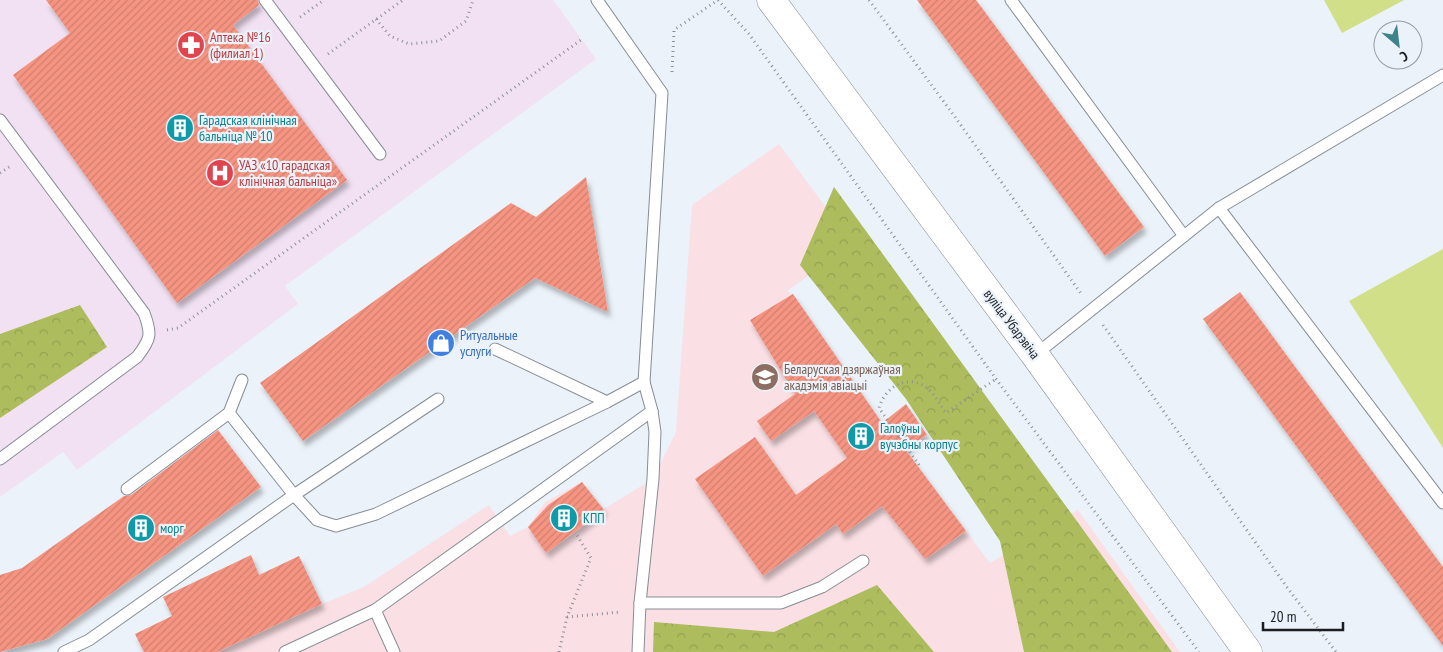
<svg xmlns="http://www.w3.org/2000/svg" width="1443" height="652" font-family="'PT Sans Narrow',sans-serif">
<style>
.education{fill:#fadfe4}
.medical{fill:#f1e1f3}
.grass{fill:#d0df88}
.forest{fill:url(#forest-crowns)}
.building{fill:url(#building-hatch);filter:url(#shadow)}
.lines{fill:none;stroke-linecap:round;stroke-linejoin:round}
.service-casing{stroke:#878d94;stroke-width:13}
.secondary-casing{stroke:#878d94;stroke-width:29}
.path{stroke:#8d9196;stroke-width:3;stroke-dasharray:1 4;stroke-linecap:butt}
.service{stroke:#fff;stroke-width:11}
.secondary{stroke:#fff;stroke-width:28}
.labels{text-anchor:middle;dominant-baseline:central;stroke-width:4.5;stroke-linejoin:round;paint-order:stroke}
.health-label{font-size:14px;fill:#be3a42;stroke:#ebf2f9;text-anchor:start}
.culture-label{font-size:14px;fill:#0d838f;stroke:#ebf2f9;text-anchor:start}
.street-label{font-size:14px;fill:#1b1d20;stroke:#ebf2f9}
.shop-label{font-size:14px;fill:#366cbe;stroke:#ebf2f9;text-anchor:start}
.education-label{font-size:14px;fill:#785e54;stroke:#ebf2f9;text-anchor:start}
</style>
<defs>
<pattern id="forest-crowns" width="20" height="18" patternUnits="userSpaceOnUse" patternTransform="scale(1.25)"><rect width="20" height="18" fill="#adbc5d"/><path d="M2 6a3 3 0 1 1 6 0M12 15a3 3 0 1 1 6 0" fill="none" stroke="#94a151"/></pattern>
<pattern id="building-hatch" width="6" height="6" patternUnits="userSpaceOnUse" patternTransform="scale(1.25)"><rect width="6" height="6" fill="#f69482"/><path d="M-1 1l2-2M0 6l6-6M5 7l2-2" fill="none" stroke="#d27f70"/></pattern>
<filter id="shadow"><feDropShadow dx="3" dy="5.5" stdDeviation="2.5" flood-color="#0004"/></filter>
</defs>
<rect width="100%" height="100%" fill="#ebf2f9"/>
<!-- education -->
<path class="education" d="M 779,144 L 853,244 L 787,291 L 793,294 L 895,441 L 905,449 L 990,563 L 1078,510 L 1180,652 L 217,652 L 322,604 L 364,587 L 489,505 L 510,536 L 528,527 L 545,502 L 582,482 L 604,509 L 653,479 L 676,432 L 692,205 Z"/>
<!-- medical -->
<path class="medical" d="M 0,0 L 553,0 L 596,59 L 285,286 L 298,304 L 77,470 L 63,452 L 0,497 Z"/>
<!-- grass -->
<g class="grass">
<path d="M 1324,0 L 1404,0 L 1342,33 Z"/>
<path d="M 1443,249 L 1443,448 L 1349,301 Z"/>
</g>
<!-- forest -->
<g class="forest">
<path d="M 834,187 L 1172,652 L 1024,652 L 1000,541 L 906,399 L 800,265 Z"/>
<path d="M 80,305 L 107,347 L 0,418 L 0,334 Z"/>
<path d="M 877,585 L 934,652 L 653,652 L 654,622 L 774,632 Z"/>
</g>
<!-- building -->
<g class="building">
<path d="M 46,0 L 258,0 L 259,5 L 233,25 L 347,180 L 177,303 L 13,75 L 70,33 Z"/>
<path d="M 917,0 L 976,0 L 1144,227 L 1105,256 Z"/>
<path d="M 586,177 L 608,312 L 535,278 L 303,441 L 260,383 L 511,203 L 536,217 Z"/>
<path d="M 1240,292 L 1443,567 L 1443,646 L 1203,319 Z"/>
<path d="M 793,294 L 882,423 L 906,404 L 927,435 L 905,449 L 966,531 L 925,559 L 882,506 L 843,534 L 836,524 L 763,576 L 695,479 L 755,437 L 796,495 L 847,458 L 814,411 L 771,441 L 757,421 L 795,394 L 750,320 Z"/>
<path d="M 218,430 L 261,487 L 47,639 L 0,652 L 0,575 L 22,568 L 124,496 L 131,495 Z"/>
<path d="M 582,482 L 604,510 L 546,553 L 528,527 L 548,505 Z"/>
<path d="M 251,555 L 259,575 L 299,556 L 322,604 L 217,652 L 144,652 L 135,634 L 172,616 L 163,597 Z"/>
</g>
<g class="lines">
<!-- service casing -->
<g class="service-casing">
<g id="service">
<path d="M 265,0 L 380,154"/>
<path d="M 597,0 L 662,93 L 644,382 L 652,411 L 655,432 L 653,479 L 640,603 L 638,652"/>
<path d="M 1011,0 L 1184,236"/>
<path d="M 0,120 L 144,313 C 152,334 151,339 137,357 L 0,459"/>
<path d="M 1219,208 L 1443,503"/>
<path d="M 495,349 L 607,402"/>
<path d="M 1035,355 L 1219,208 L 1443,75"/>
<path d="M 229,413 L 294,495 L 317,520 L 336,526 L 376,514 L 607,402 L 644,382"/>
<path d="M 127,489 L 229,413 L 242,380"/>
<path d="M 640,603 L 781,603 L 822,587 L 863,561"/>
<path d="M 375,610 L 394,652"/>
<path d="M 64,652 L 89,640 L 294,495 L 438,399"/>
<path d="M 285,652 L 375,610 L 652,411"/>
</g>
</g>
<!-- secondary casing -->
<g class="secondary-casing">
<path id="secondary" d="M 771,0 L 1035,355 L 1248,652"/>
</g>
<!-- path -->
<g class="path">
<path d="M 718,0 L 749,34 L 996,379 L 1199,652"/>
<path d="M 869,0 L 955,117 L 1082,295"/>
<path d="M 300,17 L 324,0"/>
<path d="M 376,19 L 390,36 L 409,44 L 439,41 L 466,21 L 473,0"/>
<path d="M 328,54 L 403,0"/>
<path d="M 672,72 L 674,30 L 718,0"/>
<path d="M 0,173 L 12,165"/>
<path d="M 1103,325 L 1286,586 L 1336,652"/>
<path d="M 167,330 L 178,328 L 581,40"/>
<path d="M 895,441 L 899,437"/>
<path d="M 919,465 L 879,408 C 886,384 913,371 932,393 C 937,399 941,406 946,413 L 996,379"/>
<path d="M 567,617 L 621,612"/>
<path d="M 559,652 L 567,617 L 591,558 L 575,532"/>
</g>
<!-- service -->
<use href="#service" class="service"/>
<!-- secondary -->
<use href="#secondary" class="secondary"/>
</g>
<!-- icons -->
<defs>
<g id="pharmacy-disc" transform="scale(1.4375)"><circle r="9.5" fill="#e0444e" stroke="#ebf2f9"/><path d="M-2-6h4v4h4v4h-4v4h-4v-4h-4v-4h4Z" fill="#fff"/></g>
<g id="building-disc" transform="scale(1.4375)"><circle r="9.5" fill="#0f9aa8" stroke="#ebf2f9"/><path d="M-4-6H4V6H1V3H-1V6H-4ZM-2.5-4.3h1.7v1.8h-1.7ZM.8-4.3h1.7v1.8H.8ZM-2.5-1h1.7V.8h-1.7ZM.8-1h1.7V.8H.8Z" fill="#fff"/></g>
<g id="hospital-disc" transform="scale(1.4375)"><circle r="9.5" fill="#e0444e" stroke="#ebf2f9"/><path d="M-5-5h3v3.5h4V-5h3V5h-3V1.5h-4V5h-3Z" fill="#fff"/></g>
<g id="shop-disc" transform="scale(1.4375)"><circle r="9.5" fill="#3f7fe0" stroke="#ebf2f9"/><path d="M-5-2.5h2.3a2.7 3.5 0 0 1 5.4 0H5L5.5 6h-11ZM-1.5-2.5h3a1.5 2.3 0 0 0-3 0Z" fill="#fff"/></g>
<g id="university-disc" transform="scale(1.4375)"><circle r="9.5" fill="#8d6e63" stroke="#ebf2f9"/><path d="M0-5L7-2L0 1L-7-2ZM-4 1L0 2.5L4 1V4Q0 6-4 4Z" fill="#fff"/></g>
</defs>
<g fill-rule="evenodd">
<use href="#pharmacy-disc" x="191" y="45"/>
<use href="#building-disc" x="180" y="128"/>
<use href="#hospital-disc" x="220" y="173"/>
<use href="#shop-disc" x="441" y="343"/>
<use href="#university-disc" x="765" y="377"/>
<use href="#building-disc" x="861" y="436"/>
<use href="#building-disc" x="564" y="518"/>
<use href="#building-disc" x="141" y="528"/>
</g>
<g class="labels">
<!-- health labels -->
<g class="health-label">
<text x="210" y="37">Аптека №16<tspan x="210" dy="16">(филиал 1)</tspan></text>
<text x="239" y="165">УАЗ «10 гарадская<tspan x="239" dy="16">клінічная бальніца»</tspan></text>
</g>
<!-- culture labels -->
<g class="culture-label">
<text x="199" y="120">Гарадская клінічная<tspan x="199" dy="16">бальніца № 10</tspan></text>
<text x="880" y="428">Галоўны<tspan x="880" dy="16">вучэбны корпус</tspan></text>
<text x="583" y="518">КПП</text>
<text x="160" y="528">морг</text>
</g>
<!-- street labels -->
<g class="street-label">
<text transform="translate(1012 324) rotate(53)">вуліца Убарэвіча</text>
</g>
<!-- shop labels -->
<g class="shop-label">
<text x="460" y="335">Ритуальные<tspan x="460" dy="16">услуги</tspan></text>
</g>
<!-- education labels -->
<g class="education-label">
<text x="784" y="369">Беларуская дзяржаўная<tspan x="784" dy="16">акадэмія авіацыі</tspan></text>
</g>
</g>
<!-- north arrow -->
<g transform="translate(1398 45) rotate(152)"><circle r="24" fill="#ebf2f9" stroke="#989da2"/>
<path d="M0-4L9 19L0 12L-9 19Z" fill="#3c8489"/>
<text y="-8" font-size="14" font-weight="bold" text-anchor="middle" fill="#1b1d20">С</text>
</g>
<!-- scale -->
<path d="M1263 622v8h80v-8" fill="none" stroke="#1b1d20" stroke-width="2.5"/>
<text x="1270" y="622" font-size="15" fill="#1b1d20" stroke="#ebf2f9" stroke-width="4" paint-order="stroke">20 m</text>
</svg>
